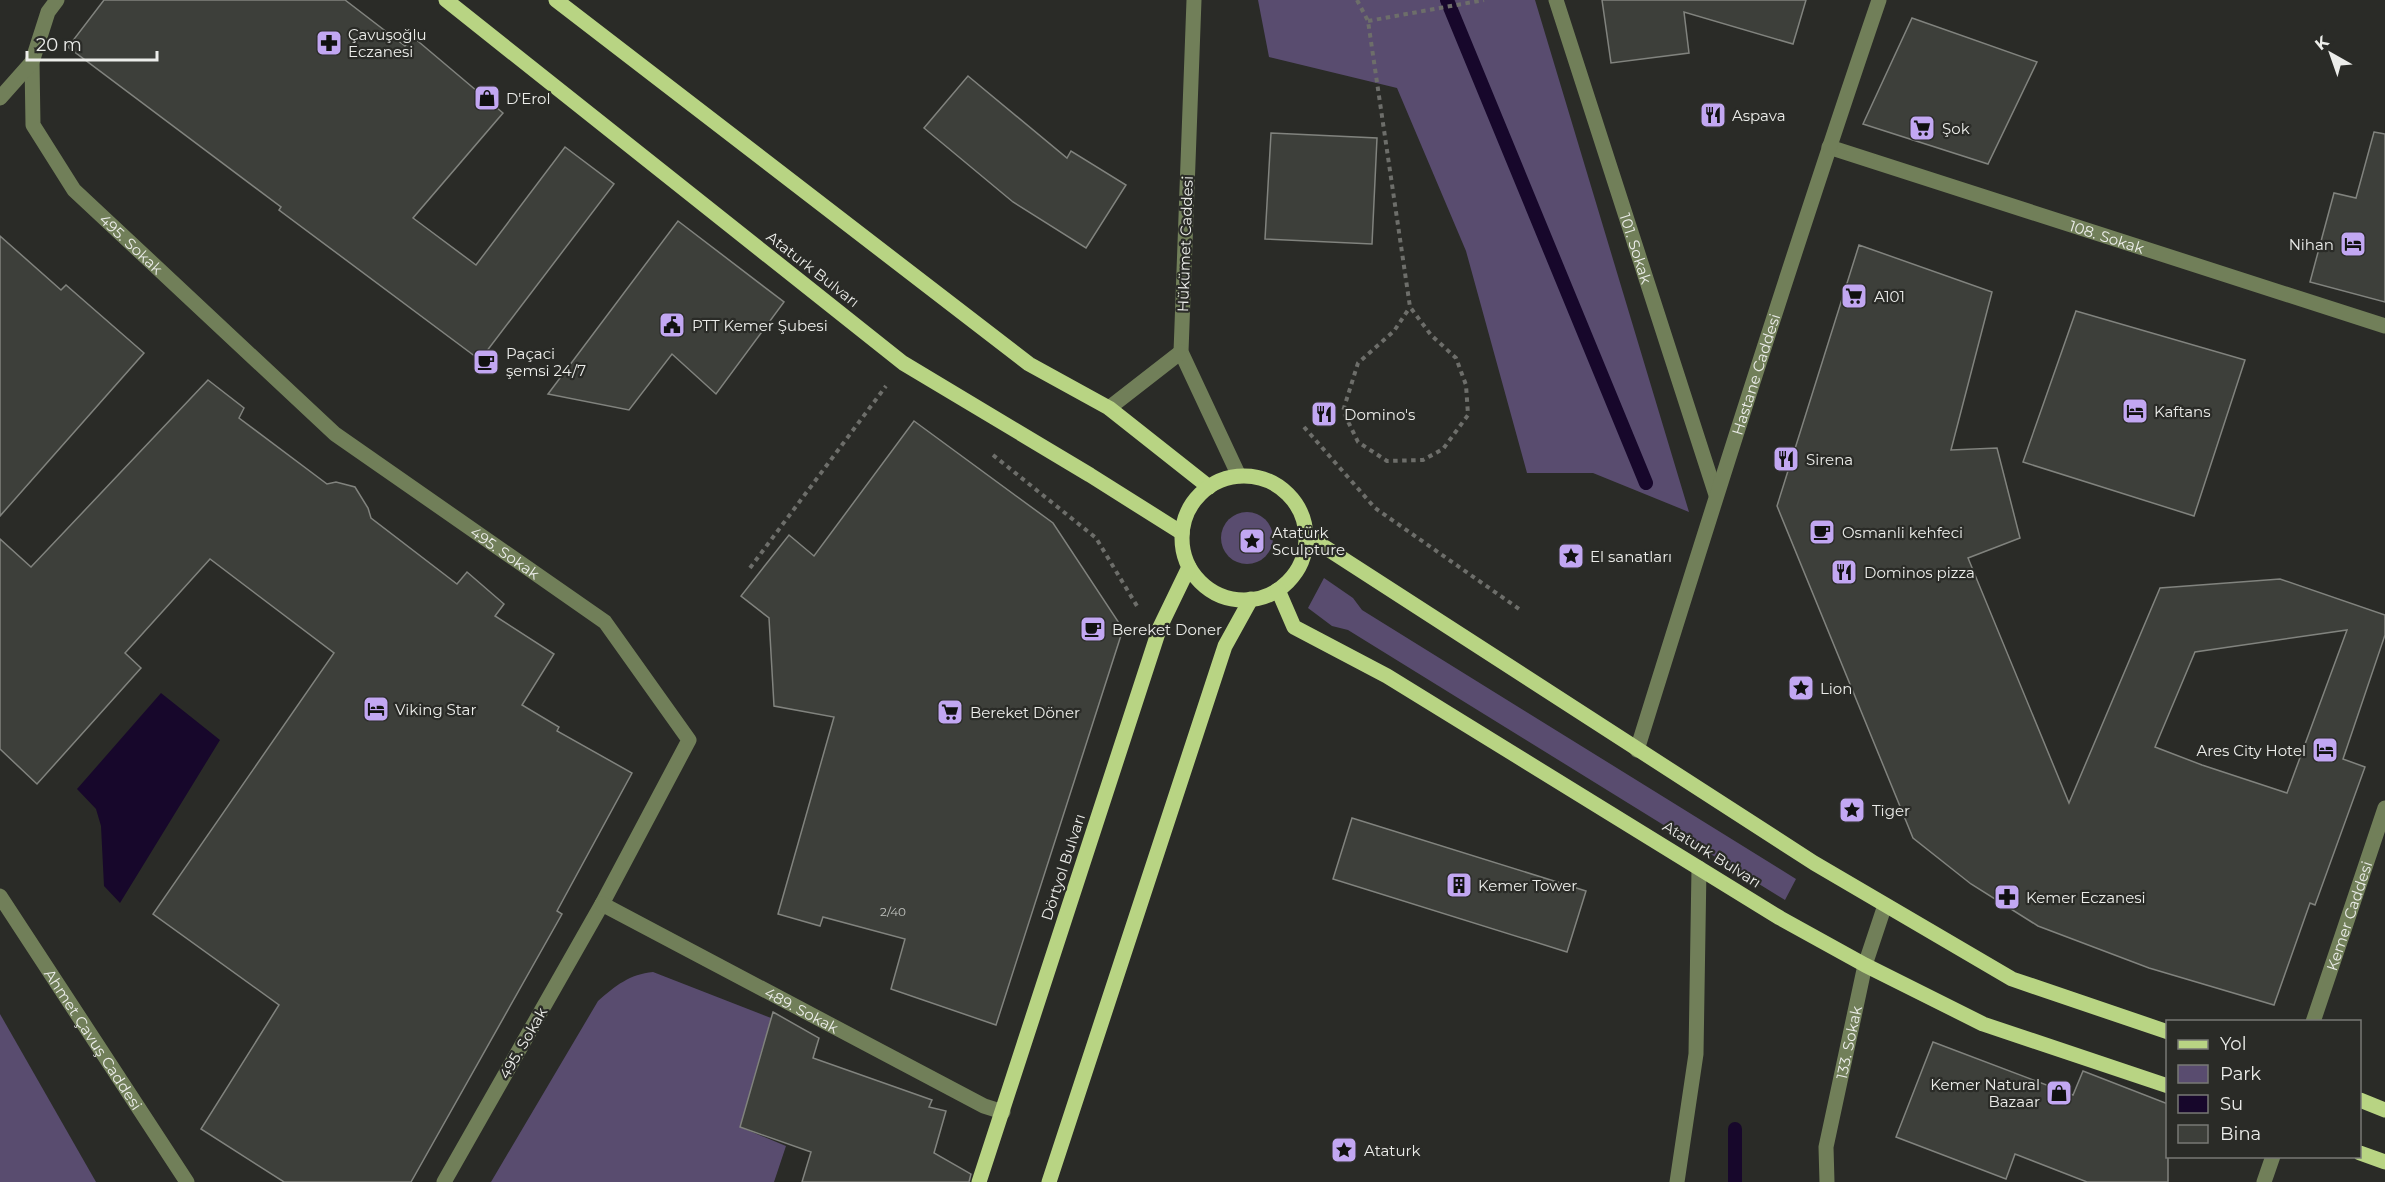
<svg xmlns="http://www.w3.org/2000/svg" width="2385" height="1182" font-family="Montserrat,sans-serif">
<style>
.green{fill:#594c6f}
.water{fill:#17072b}
.lines{fill:none;stroke-linecap:round;stroke-linejoin:round}
.stream{stroke:#17072b;stroke-width:14}
.building{fill:#3d3f3a;stroke:#81837e;stroke-width:1.5;fill-rule:evenodd}
.path{stroke:#6d6e6a;stroke-width:4;stroke-dasharray:4.5 4.5;stroke-linecap:butt}
.minor{stroke:#717f59;stroke-width:15}
.major{stroke:#b8d483;stroke-width:15}
.labels{text-anchor:middle;dominant-baseline:central;stroke-width:4.5;stroke-linejoin:round;paint-order:stroke}
.number-label{font-size:12px;fill:#c0c2be}
.poi-label{font-size:15px;fill:#ecedea;stroke:#2a2b27;text-anchor:start}
.street-label{font-size:15px;fill:#ecedea;stroke:#2a2b27}
</style>
<rect width="100%" height="100%" fill="#2a2b27"/>
<!-- green -->
<g class="green">
<path d="M 1258,0 L 1535,0 L 1689,512 L 1593,473 L 1527,473 L 1466,251 L 1397,88 L 1269,57 Z"/>
<circle cx="1247" cy="538" r="26"/>
<path d="M 1324,578 L 1353,598 L 1362,610 L 1796,879 L 1785,900 L 1348,630 L 1332,626 L 1308,608 Z"/>
<path d="M 653,972 L 771,1018 L 740,1127 L 786,1146 L 774,1182 L 491,1182 L 598,1001 C 615,986 630,974 653,972 Z"/>
<path d="M 0,1014 L 96,1182 L 0,1182 Z"/>
</g>
<!-- water -->
<path class="water" d="M 161,693 L 220,740 L 120,903 L 104,886 L 101,826 L 96,809 L 77,789 Z"/>
<g class="lines">
<!-- stream -->
<g class="stream">
<path d="M 1447,0 L 1646,483"/>
<path d="M 1735,1129 L 1735,1182"/>
</g>
</g>
<!-- building -->
<g class="building">
<path d="M 104,0 L 345,0 L 405,46 L 413,37 L 503,113 L 413,218 L 476,265 L 565,147 L 614,184 L 480,360 L 279,210 L 281,207 L 68,47 Z"/>
<path d="M 1602,0 L 1806,0 L 1793,44 L 1684,12 L 1689,53 L 1611,63 Z"/>
<path d="M 1912,18 L 2037,62 L 1988,164 L 1863,124 Z"/>
<path d="M 968,76 L 1067,158 L 1071,151 L 1126,185 L 1086,248 L 1013,202 L 924,128 Z"/>
<path d="M 2374,132 L 2385,134 L 2385,302 L 2310,282 L 2334,193 L 2356,198 Z"/>
<path d="M 1271,133 L 1377,138 L 1372,244 L 1265,239 Z"/>
<path d="M 678,221 L 784,302 L 716,394 L 672,354 L 629,410 L 548,394 Z"/>
<path d="M 0,236 L 61,290 L 66,285 L 144,353 L 0,516 Z"/>
<path d="M 1859,245 L 1992,292 L 1951,450 L 1997,448 L 2020,538 L 1968,558 L 2069,803 L 2160,588 L 2280,579 L 2385,615 L 2385,635 L 2343,759 L 2365,767 L 2315,905 L 2310,903 L 2274,1005 L 2149,968 L 2038,926 L 1971,884 L 1913,838 L 1777,506 ZM 2347,630 L 2287,793 L 2202,765 L 2155,747 L 2195,652 Z"/>
<path d="M 2076,311 L 2245,360 L 2194,516 L 2023,462 Z"/>
<path d="M 208,380 L 244,408 L 239,418 L 327,484 L 336,482 L 355,487 L 368,508 L 371,518 L 457,584 L 467,572 L 504,604 L 495,616 L 554,654 L 522,705 L 559,727 L 557,731 L 632,773 L 557,911 L 562,914 L 411,1182 L 284,1182 L 201,1129 L 279,1005 L 153,914 L 334,653 L 210,559 L 125,653 L 141,668 L 37,784 L 0,749 L 0,539 L 31,567 Z"/>
<path d="M 914,421 L 1053,523 L 1123,629 L 996,1025 L 891,989 L 905,939 L 823,917 L 820,926 L 778,914 L 834,717 L 774,706 L 769,618 L 741,596 L 789,535 L 814,556 Z"/>
<path d="M 1352,818 L 1586,891 L 1567,952 L 1333,879 Z"/>
<path d="M 773,1012 L 819,1038 L 813,1058 L 932,1100 L 929,1107 L 946,1111 L 934,1153 L 971,1174 L 969,1182 L 802,1182 L 811,1152 L 740,1127 Z"/>
<path d="M 1933,1042 L 2073,1095 L 2083,1071 L 2168,1104 L 2168,1182 L 2087,1182 L 2015,1154 L 2006,1179 L 1896,1137 Z"/>
</g>
<g class="lines">
<!-- path -->
<g class="path">
<path d="M 1357,0 L 1368,21 L 1410,307 L 1431,335 L 1456,358 L 1466,385 L 1468,415 L 1443,449 L 1423,460 L 1387,461 L 1358,442 L 1343,411 L 1358,363 L 1394,331 L 1410,307"/>
<path d="M 1368,21 L 1484,0"/>
<path d="M 1304,427 L 1375,508 L 1522,611"/>
<path d="M 993,455 L 1096,538 L 1137,606"/>
<path d="M 750,568 L 886,386"/>
</g>
<!-- minor -->
<g class="minor">
<path id="s1" d="M 57,0 L 48,12 L 32,62 L 33,125 L 74,190 L 335,434 L 605,622 L 689,740 L 602,904 L 444,1182"/>
<path d="M 1194,0 L 1181,352 L 1239,476"/>
<path id="s2" d="M 1556,0 L 1716,495"/>
<path d="M 0,98 L 32,62"/>
<path id="s3" d="M 1829,147 L 2385,326"/>
<path d="M 1109,408 L 1181,352"/>
<path id="s4" d="M 1637,750 C 1715,499 1794,249 1879,0"/>
<path id="s5" d="M 0,896 L 187,1182"/>
<path id="s6" d="M 602,904 L 984,1106 L 1003,1112"/>
<path id="s7" d="M 2313,1022 L 2385,808"/>
<path d="M 1677,1182 L 1696,1054 L 1699,868"/>
<path id="s8" d="M 1827,1182 L 1826,1147 L 1865,965 L 1885,905"/>
<path d="M 2264,1182 L 2273,1156"/>
</g>
<!-- major -->
<g class="major">
<path d="M 446,0 L 903,363 L 1090,475 L 1182,533"/>
<path d="M 556,0 L 1029,364 L 1109,408 L 1209,487"/>
<circle cx="1244" cy="538" r="62"/>
<path d="M 1306,535 L 1814,863 L 2012,979 L 2168,1032"/>
<path d="M 1278,590 L 1294,627 L 1387,676 L 1780,918 L 1865,965 L 1983,1024 L 2168,1086"/>
<path d="M 2360,1100 L 2385,1110"/>
<path d="M 2360,1153 L 2385,1162"/>
<path d="M 979,1182 L 1160,627 L 1189,567"/>
<path d="M 1049,1182 L 1225,646 L 1251,599"/>
</g>
</g>
<!-- icons -->
<defs>
<g id="pharmacy-square" transform="scale(1.35)"><rect x="-9" y="-9" width="18" height="18" rx="4" fill="#c2a7f2" stroke="#2a2b27"/><path d="M-2-6h4v4h4v4h-4v4h-4v-4h-4v-4h4Z" fill="#111"/></g>
<g id="shop-square" transform="scale(1.35)"><rect x="-9" y="-9" width="18" height="18" rx="4" fill="#c2a7f2" stroke="#2a2b27"/><path d="M-5-2.5h2.3a2.7 3.5 0 0 1 5.4 0H5L5.5 6h-11ZM-1.5-2.5h3a1.5 2.3 0 0 0-3 0Z" fill="#111"/></g>
<g id="restaurant-square" transform="scale(1.35)"><rect x="-9" y="-9" width="18" height="18" rx="4" fill="#c2a7f2" stroke="#2a2b27"/><path d="M-5-6h1v4h1v-4h1v4h1v-4h1v5L-1.5 .5V6h-2V.5L-5-1ZM5-6V6H3V1.5H1.5Q1.5-4 5-6Z" fill="#111"/></g>
<g id="supermarket-square" transform="scale(1.35)"><rect x="-9" y="-9" width="18" height="18" rx="4" fill="#c2a7f2" stroke="#2a2b27"/><path d="M-6-5.5h2.5l.6 2H6L4.5 2H-2.5L-4.4-4H-6ZM-1.5 3.2a1.3 1.3 0 1 0 .1 0ZM3 3.2a1.3 1.3 0 1 0 .1 0Z" fill="#111"/></g>
<g id="hotel-square" transform="scale(1.35)"><rect x="-9" y="-9" width="18" height="18" rx="4" fill="#c2a7f2" stroke="#2a2b27"/><path d="M-6-4.5h1.5V1H6V5H4.5V3h-9V5H-6ZM-4 0a1.8 1.8 0 1 1 3.6 0ZM.5 0V-2.5h3Q6-2.5 6 0Z" fill="#111"/></g>
<g id="civic-square" transform="scale(1.35)"><rect x="-9" y="-9" width="18" height="18" rx="4" fill="#c2a7f2" stroke="#2a2b27"/><path d="M-.6-6.5H3V-4.5H.6V-3L4-1V1h2V6H-6V1h2V-1L-.6-3ZM-1.2 2.5V6h2.4V2.5Z" fill="#111"/></g>
<g id="cafe-square" transform="scale(1.35)"><rect x="-9" y="-9" width="18" height="18" rx="4" fill="#c2a7f2" stroke="#2a2b27"/><path d="M-5.5-4.5H6V0H3Q3 3.5 0 3.5H-2.5Q-5.5 3.5-5.5 0ZM3-3.2v2h1.7v-2ZM-6 4.5H4V6H-6Z" fill="#111"/></g>
<g id="sight-square" transform="scale(1.35)"><rect x="-9" y="-9" width="18" height="18" rx="4" fill="#c2a7f2" stroke="#2a2b27"/><path d="M0-6L1.8-2.2L6-1.7L2.9 1.2L3.7 5.4L0 3.3L-3.7 5.4L-2.9 1.2L-6-1.7L-1.8-2.2Z" fill="#111"/></g>
<g id="building-square" transform="scale(1.35)"><rect x="-9" y="-9" width="18" height="18" rx="4" fill="#c2a7f2" stroke="#2a2b27"/><path d="M-4-6H4V6H1V3H-1V6H-4ZM-2.5-4.3h1.7v1.8h-1.7ZM.8-4.3h1.7v1.8H.8ZM-2.5-1h1.7V.8h-1.7ZM.8-1h1.7V.8H.8Z" fill="#111"/></g>
</defs>
<g fill-rule="evenodd">
<use href="#pharmacy-square" x="329" y="43"/>
<use href="#shop-square" x="487" y="98"/>
<use href="#restaurant-square" x="1713" y="115"/>
<use href="#supermarket-square" x="1922" y="128"/>
<use href="#hotel-square" x="2353" y="244"/>
<use href="#supermarket-square" x="1854" y="296"/>
<use href="#civic-square" x="672" y="325"/>
<use href="#cafe-square" x="486" y="362"/>
<use href="#hotel-square" x="2135" y="411"/>
<use href="#restaurant-square" x="1324" y="414"/>
<use href="#restaurant-square" x="1786" y="459"/>
<use href="#cafe-square" x="1822" y="532"/>
<use href="#sight-square" x="1252" y="541"/>
<use href="#sight-square" x="1571" y="556"/>
<use href="#restaurant-square" x="1844" y="572"/>
<use href="#cafe-square" x="1093" y="629"/>
<use href="#sight-square" x="1801" y="688"/>
<use href="#hotel-square" x="376" y="709"/>
<use href="#supermarket-square" x="950" y="712"/>
<use href="#hotel-square" x="2325" y="750"/>
<use href="#sight-square" x="1852" y="810"/>
<use href="#building-square" x="1459" y="885"/>
<use href="#pharmacy-square" x="2007" y="897"/>
<use href="#shop-square" x="2059" y="1093"/>
<use href="#sight-square" x="1344" y="1150"/>
</g>
<g class="labels">
<!-- number labels -->
<g class="number-label">
<text x="893" y="911">2/40</text>
</g>
<!-- poi labels -->
<g class="poi-label">
<text x="348" y="34">Çavuşoğlu<tspan x="348" dy="17">Eczanesi</tspan></text>
<text x="506" y="98">D'Erol</text>
<text x="1732" y="115">Aspava</text>
<text x="1942" y="128">Şok</text>
<text x="2334" y="244" text-anchor="end">Nihan</text>
<text x="1874" y="296">A101</text>
<text x="692" y="325">PTT Kemer Şubesi</text>
<text x="506" y="353">Paçaci<tspan x="506" dy="17">şemsi 24/7</tspan></text>
<text x="2154" y="411">Kaftans</text>
<text x="1344" y="414">Domino's</text>
<text x="1806" y="459">Sirena</text>
<text x="1272" y="532">Atatürk<tspan x="1272" dy="17">Sculpture</tspan></text>
<text x="1842" y="532">Osmanli kehfeci</text>
<text x="1590" y="556">El sanatları</text>
<text x="1864" y="572">Dominos pizza</text>
<text x="1112" y="629">Bereket Doner</text>
<text x="1820" y="688">Lion</text>
<text x="395" y="709">Viking Star</text>
<text x="970" y="712">Bereket Döner</text>
<text x="2306" y="750" text-anchor="end">Ares City Hotel</text>
<text x="1872" y="810">Tiger</text>
<text x="1478" y="885">Kemer Tower</text>
<text x="2026" y="897">Kemer Eczanesi</text>
<text x="2040" y="1084" text-anchor="end">Kemer Natural<tspan x="2040" dy="17">Bazaar</tspan></text>
<text x="1364" y="1150">Ataturk</text>
</g>
<!-- street labels -->
<g class="street-label">
<text stroke="none"><textPath href="#s3" startOffset="292">108. Sokak</textPath></text>
<text stroke="none"><textPath href="#s1" startOffset="286">495. Sokak</textPath></text>
<text transform="translate(1185 244) rotate(-88)">Hükümet Caddesi</text>
<text stroke="none"><textPath href="#s2" startOffset="261">101. Sokak</textPath></text>
<text transform="translate(813 269) rotate(38)">Ataturk Bulvarı</text>
<text stroke="none"><textPath href="#s4" startOffset="394">Hastane Caddesi</textPath></text>
<text stroke="none"><textPath href="#s1" startOffset="772">495. Sokak</textPath></text>
<text transform="translate(1712 854) rotate(32)">Ataturk Bulvarı</text>
<text transform="translate(1063 867) rotate(-72)">Dörtyol Bulvarı</text>
<text stroke="none"><textPath href="#s7" startOffset="112">Kemer Caddesi</textPath></text>
<text stroke="none"><textPath href="#s6" startOffset="226">489. Sokak</textPath></text>
<text stroke="none"><textPath href="#s5" startOffset="171">Ahmet Çavuş Caddesi</textPath></text>
<text stroke="none"><textPath href="#s8" startOffset="142">133. Sokak</textPath></text>
<text transform="translate(523 1043) rotate(-60)">495. Sokak</text>
</g>
</g>
<!-- legend -->
<rect x="2166" y="1020" width="195" height="138" fill="#2a2b27" stroke="#787975" stroke-width="1.5"/>
<rect x="2178" y="1040" width="30" height="9" fill="#b8d483" stroke="#787975" stroke-width="1.5"/>
<text x="2220" y="1050" font-size="18" fill="#ecedea">Yol</text>
<rect x="2178" y="1065" width="30" height="18" fill="#594c6f" stroke="#787975" stroke-width="1.5"/>
<text x="2220" y="1080" font-size="18" fill="#ecedea">Park</text>
<rect x="2178" y="1095" width="30" height="18" fill="#17072b" stroke="#787975" stroke-width="1.5"/>
<text x="2220" y="1110" font-size="18" fill="#ecedea">Su</text>
<rect x="2178" y="1125" width="30" height="18" fill="#3d3f3a" stroke="#787975" stroke-width="1.5"/>
<text x="2220" y="1140" font-size="18" fill="#ecedea">Bina</text>
<!-- north arrow -->
<g transform="translate(2331 54) rotate(320)" stroke="#2a2b27" stroke-width="4.5" paint-order="stroke">
<path d="M0-4.5L10 22L0 15L-10 22Z" fill="#ecedea"/>
<text y="-9" font-size="16" font-weight="bold" text-anchor="middle" fill="#ecedea">K</text>
</g>
<!-- scale -->
<path d="M27 51v9h130v-9" fill="none" stroke="#ecedea" stroke-width="3"/>
<text x="36" y="51" font-size="18" fill="#ecedea" stroke="#2a2b27" stroke-width="4.5" paint-order="stroke">20 m</text>
</svg>
